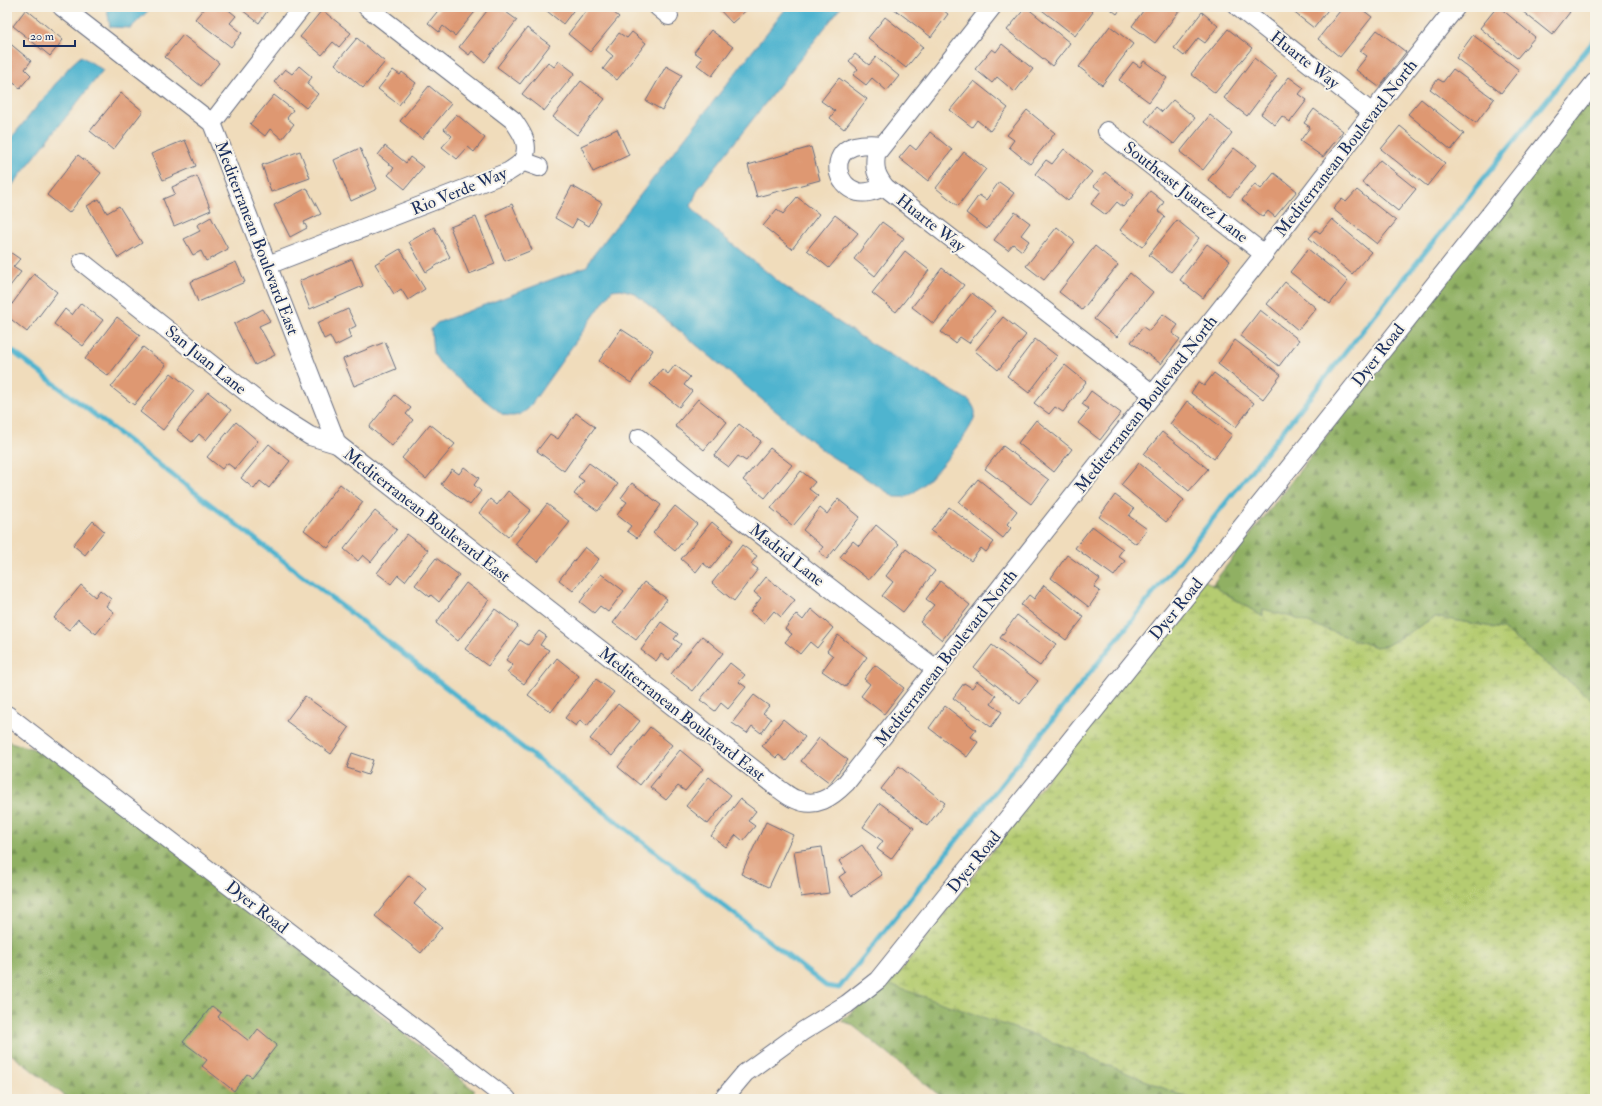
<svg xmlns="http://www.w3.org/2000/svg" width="1602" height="1106" font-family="'IM FELL Double Pica',serif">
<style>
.forest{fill:url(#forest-firs);stroke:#567060}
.wetland{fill:url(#wetland-marsh);stroke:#687e68}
.water{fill:#50b4cf;stroke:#367296}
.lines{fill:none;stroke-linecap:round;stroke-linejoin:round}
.stream{stroke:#50b4cf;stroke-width:5}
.building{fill:#de9872}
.street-casing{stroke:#666c7f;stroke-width:20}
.street{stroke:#fff;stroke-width:18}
.labels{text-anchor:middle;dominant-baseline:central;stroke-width:4;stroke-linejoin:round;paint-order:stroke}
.street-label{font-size:17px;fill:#1b2f5e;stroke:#f7f3e8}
</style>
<defs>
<pattern id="forest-firs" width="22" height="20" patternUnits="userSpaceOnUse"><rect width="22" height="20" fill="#90b063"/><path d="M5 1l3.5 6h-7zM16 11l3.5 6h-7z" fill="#759055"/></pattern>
<pattern id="wetland-marsh" width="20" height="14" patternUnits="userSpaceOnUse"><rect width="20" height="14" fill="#b5cc71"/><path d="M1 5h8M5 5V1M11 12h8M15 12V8" fill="none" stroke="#92a660"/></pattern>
</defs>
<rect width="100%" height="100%" fill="#f7f3e8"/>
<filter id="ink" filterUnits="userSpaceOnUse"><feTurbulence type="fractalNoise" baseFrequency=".025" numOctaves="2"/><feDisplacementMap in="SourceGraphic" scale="8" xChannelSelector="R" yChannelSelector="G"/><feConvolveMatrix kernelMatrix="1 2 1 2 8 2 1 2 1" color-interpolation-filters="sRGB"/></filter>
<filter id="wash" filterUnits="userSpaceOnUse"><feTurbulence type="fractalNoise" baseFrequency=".012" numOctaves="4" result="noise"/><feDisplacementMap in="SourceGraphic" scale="16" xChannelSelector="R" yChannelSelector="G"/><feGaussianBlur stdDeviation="0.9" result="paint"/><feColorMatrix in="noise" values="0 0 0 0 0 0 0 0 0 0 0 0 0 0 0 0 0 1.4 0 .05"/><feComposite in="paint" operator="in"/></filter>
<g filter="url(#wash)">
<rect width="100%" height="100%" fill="#f0dcbb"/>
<!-- forest -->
<g class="forest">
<path d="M 1595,85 L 1595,702 L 1503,629 L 1435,617 L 1386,646 L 1375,647 L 1291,617 L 1263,609 L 1263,617 L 1212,585 Z"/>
<path d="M 7,741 L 64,758 L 475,1091 L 466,1099 L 69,1099 L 7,1051 Z"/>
<path d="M 901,970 L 891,985 L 1040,1037 L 1190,1099 L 944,1099 L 851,1024 L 841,1021 Z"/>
</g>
<!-- wetland -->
<path class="wetland" d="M 1201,578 L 1263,617 L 1263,609 L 1291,617 L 1375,647 L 1386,646 L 1435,617 L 1503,629 L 1595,702 L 1595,949 L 1590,952 L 1595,957 L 1595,1099 L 1190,1099 L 1040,1037 L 890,985 Z"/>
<!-- water -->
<g class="water">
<path d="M 109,7 L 152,7 L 131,28 L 110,27 L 107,9 Z"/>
<path d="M 787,7 L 841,7 L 698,189 L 691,206 L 704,221 L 784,286 L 870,343 L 970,401 C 972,405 976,409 975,415 C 972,433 926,486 910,495 C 906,498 900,497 895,497 L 826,453 L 634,293 L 621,289 L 612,290 L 528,409 C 519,416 513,418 502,414 L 442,366 L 433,353 L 431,329 L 437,323 L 587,266 L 591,258 Z"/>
<path d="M 81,56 L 103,70 L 7,192 L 7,143 L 70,66 Z"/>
</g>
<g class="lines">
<!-- stream -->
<path class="stream" d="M 7,347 L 369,627 L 826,986 L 839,988 L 1595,39"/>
</g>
<g id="blocks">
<!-- building -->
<g class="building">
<path d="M 205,7 L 225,7 L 236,16 L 230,23 L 242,33 L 231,47 L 195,19 Z"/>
<path d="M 238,7 L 270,7 L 259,23 Z"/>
<path d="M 441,7 L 479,7 L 455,36 L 443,26 L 439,32 L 428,23 Z"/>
<path d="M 490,7 L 499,7 L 517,20 L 485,62 L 472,51 L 469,55 L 459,47 Z"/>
<path d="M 542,7 L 576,7 L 563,24 Z"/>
<path d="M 589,7 L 607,7 L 619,17 L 590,52 L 568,34 Z"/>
<path d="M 717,7 L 750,7 L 732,23 Z"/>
<path d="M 894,7 L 939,7 L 948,14 L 931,37 L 893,8 Z"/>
<path d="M 1026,7 L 1070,43 L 1052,66 L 1007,30 Z"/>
<path d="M 1038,7 L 1086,7 L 1093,12 L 1075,36 Z"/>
<path d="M 1108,7 L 1122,7 L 1117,14 Z"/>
<path d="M 1146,7 L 1182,7 L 1155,43 L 1132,26 Z"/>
<path d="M 1295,7 L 1330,7 L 1314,28 L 1292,11 Z"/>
<path d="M 1343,7 L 1359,7 L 1372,17 L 1340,57 L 1318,39 Z"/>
<path d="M 1497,7 L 1499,7 L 1535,37 L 1517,58 L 1480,28 Z"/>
<path d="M 1517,7 L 1563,7 L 1570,12 L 1552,35 Z"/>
<path d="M 26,9 L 63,40 L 50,56 L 13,26 Z"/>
<path d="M 322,10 L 351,33 L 339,47 L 333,42 L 322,55 L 300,37 Z"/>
<path d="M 1202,12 L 1218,26 L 1205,43 L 1198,38 L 1184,56 L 1174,48 Z"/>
<path d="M 885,17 L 923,47 L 906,68 L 868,38 Z"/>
<path d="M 1110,26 L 1133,44 L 1102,85 L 1079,67 Z"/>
<path d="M 527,28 L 550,45 L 520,84 L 497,67 Z"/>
<path d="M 1228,29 L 1252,48 L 1215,93 L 1191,74 Z"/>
<path d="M 711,30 L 733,47 L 712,76 L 697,65 L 703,58 L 694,52 Z"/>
<path d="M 1377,30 L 1406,52 L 1379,87 L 1356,70 L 1367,56 L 1360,51 Z"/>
<path d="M 632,32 L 646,43 L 617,80 L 603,69 L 613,56 L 606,50 L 619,33 L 627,38 Z"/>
<path d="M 183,35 L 219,63 L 201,86 L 165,57 Z"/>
<path d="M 1473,35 L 1519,70 L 1501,93 L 1456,58 Z"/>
<path d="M 357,38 L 385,62 L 363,88 L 335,64 Z"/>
<path d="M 7,41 L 31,61 L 25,69 L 31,75 L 20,88 L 7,78 Z"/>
<path d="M 1002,44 L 1033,69 L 1015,92 L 997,77 L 992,83 L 975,69 L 992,49 L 996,52 Z"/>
<path d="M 855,54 L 869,65 L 876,57 L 899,76 L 887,91 L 872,78 L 866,85 L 853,75 L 858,69 L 849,61 Z"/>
<path d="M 1254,58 L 1277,76 L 1247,116 L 1224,98 Z"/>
<path d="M 559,61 L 575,73 L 544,111 L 522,94 L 548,62 L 554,67 Z"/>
<path d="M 1144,61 L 1167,78 L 1149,102 L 1119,80 L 1133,62 L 1140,67 Z"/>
<path d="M 299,66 L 312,77 L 307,84 L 318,94 L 306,108 L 274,82 L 285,69 L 292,74 Z"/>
<path d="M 666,66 L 682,75 L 662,110 L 646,101 Z"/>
<path d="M 1453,69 L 1494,99 L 1476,123 L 1430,89 L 1438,79 L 1443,82 Z"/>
<path d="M 393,70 L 400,75 L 402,72 L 416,83 L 399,105 L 378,89 Z"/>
<path d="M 1289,77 L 1304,88 L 1299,94 L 1307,100 L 1290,122 L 1282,116 L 1275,125 L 1261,114 Z"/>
<path d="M 839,78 L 867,99 L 844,129 L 830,118 L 835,111 L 821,101 Z"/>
<path d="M 581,81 L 605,99 L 577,135 L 553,117 Z"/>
<path d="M 974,81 L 1008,108 L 990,131 L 977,120 L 972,127 L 950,110 Z"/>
<path d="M 429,86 L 451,104 L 422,139 L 400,121 Z"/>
<path d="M 121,93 L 143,111 L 113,150 L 90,131 Z"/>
<path d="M 274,95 L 293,110 L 287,118 L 294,124 L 282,139 L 270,129 L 265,136 L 250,124 Z"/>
<path d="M 1421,99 L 1464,134 L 1451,150 L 1408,114 Z"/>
<path d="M 1173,100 L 1195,118 L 1174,144 L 1145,121 L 1156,107 L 1162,112 Z"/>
<path d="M 1314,109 L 1343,131 L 1323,157 L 1300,141 L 1310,127 L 1304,123 Z"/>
<path d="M 1027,110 L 1055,133 L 1030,164 L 1009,147 L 1014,140 L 1007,135 Z"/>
<path d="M 456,114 L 485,138 L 474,152 L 468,147 L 457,159 L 442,147 L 452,136 L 444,129 Z"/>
<path d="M 1210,115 L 1232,133 L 1203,170 L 1180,152 Z"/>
<path d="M 1400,126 L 1445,163 L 1427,186 L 1381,149 Z"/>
<path d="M 617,129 L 629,155 L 593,172 L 581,146 Z"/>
<path d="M 930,132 L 952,150 L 928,181 L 899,158 L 910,145 L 916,150 Z"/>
<path d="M 185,140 L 196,166 L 163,180 L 151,154 Z"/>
<path d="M 385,146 L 406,163 L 410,157 L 423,167 L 405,189 L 388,175 L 394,168 L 378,155 Z"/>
<path d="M 811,147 L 820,180 L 757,197 L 748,165 Z"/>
<path d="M 360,148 L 377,189 L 351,201 L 334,160 Z"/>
<path d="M 1234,148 L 1256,165 L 1230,197 L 1208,180 Z"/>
<path d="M 1064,149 L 1092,172 L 1068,201 L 1035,174 L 1046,160 L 1052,164 Z"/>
<path d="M 300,151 L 310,178 L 271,192 L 262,165 Z"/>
<path d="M 964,152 L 986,169 L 958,206 L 936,188 Z"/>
<path d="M 78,155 L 101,173 L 69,213 L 47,195 Z"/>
<path d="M 1380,160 L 1416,189 L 1398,211 L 1362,182 Z"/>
<path d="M 1105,172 L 1134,195 L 1123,207 L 1117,202 L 1106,215 L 1091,204 L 1101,191 L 1094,186 Z"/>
<path d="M 1274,173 L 1297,191 L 1275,217 L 1268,211 L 1263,217 L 1242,200 L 1255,184 L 1261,189 Z"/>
<path d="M 197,176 L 211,210 L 174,226 L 163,199 L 175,194 L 172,187 Z"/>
<path d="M 999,182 L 1014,193 L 987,229 L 966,213 L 979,195 L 986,200 Z"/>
<path d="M 572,186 L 602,203 L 589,226 L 577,219 L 572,228 L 555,218 Z"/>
<path d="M 307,188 L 321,214 L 304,222 L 307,228 L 290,237 L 274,205 Z"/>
<path d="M 1357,190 L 1396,221 L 1377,244 L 1333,209 L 1342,199 L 1346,202 Z"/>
<path d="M 1150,191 L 1164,202 L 1158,211 L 1165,217 L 1142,247 L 1120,230 Z"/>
<path d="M 797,197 L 819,214 L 792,249 L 763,226 L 777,209 L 783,214 Z"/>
<path d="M 99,199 L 107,213 L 119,206 L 142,243 L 118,258 L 87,206 Z"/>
<path d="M 512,204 L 532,250 L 505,261 L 486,216 Z"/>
<path d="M 1015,212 L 1030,223 L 1021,235 L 1029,241 L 1022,251 L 1013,244 L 1008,250 L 994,240 Z"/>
<path d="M 835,215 L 858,233 L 829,268 L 807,250 Z"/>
<path d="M 211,217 L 228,249 L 206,261 L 201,251 L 193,255 L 184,239 L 200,231 L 197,225 Z"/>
<path d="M 476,217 L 495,264 L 469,274 L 450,227 Z"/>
<path d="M 1332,219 L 1371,252 L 1352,274 L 1309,238 L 1316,230 L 1320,233 Z"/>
<path d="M 1177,220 L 1199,238 L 1171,272 L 1149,255 Z"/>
<path d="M 882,222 L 904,238 L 875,276 L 854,259 Z"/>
<path d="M 434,227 L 450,257 L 426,272 L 409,242 Z"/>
<path d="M 1057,227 L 1075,242 L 1044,280 L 1026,266 Z"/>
<path d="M 1207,244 L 1230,261 L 1203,298 L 1180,280 Z"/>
<path d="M 1095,246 L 1118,265 L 1082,310 L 1059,292 Z"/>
<path d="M 400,249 L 425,289 L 408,300 L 401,289 L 394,294 L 375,264 Z"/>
<path d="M 1308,249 L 1348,281 L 1330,304 L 1290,272 Z"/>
<path d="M 7,250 L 20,259 L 13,267 L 21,272 L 7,290 Z"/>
<path d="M 905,251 L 929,270 L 896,312 L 872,293 Z"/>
<path d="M 352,259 L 363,286 L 310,309 L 299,281 Z"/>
<path d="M 236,262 L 245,282 L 198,302 L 190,282 Z"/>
<path d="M 942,268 L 964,285 L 934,324 L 912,307 Z"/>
<path d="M 1130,273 L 1153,292 L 1117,337 L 1094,319 Z"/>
<path d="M 34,274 L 57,292 L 27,332 L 7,316 L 7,311 Z"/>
<path d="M 1285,282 L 1316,308 L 1298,330 L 1267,304 Z"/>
<path d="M 972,293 L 995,311 L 969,343 L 960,337 L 955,343 L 941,332 Z"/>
<path d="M 81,303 L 103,320 L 83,346 L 54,324 L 65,309 L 72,315 Z"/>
<path d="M 263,309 L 270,321 L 259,326 L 275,355 L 255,365 L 234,324 Z"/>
<path d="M 348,309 L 356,326 L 348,330 L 351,338 L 335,346 L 330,336 L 324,339 L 317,323 Z"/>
<path d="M 1260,310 L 1299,340 L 1279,366 L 1240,336 Z"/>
<path d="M 1163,314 L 1178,325 L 1172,333 L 1180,339 L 1161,364 L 1131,342 L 1143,327 L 1149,331 Z"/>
<path d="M 117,317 L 140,335 L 108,376 L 85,359 Z"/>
<path d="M 1003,317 L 1026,335 L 998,370 L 975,351 Z"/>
<path d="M 621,329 L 653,350 L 631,383 L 599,361 Z"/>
<path d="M 1035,339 L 1057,356 L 1029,393 L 1007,376 Z"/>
<path d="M 1235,340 L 1281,375 L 1263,399 L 1218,364 Z"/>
<path d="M 385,342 L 396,369 L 354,386 L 343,359 Z"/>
<path d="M 143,347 L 166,365 L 134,405 L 111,387 Z"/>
<path d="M 675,365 L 690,377 L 684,385 L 692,391 L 679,407 L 650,384 L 662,369 L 668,374 Z"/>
<path d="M 1065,365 L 1086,382 L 1063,412 L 1055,407 L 1049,414 L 1034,403 Z"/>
<path d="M 171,373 L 194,391 L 163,430 L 140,412 Z"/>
<path d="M 1214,373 L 1254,403 L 1236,427 L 1191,393 L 1198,382 L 1204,386 Z"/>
<path d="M 1091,391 L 1121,413 L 1100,440 L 1078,423 L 1089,409 L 1082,404 Z"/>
<path d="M 208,392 L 231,410 L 206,440 L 199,434 L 192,442 L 177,430 Z"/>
<path d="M 395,395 L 411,408 L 406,414 L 413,420 L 392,446 L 369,427 Z"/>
<path d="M 698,399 L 727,422 L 704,450 L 675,426 Z"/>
<path d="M 1187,401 L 1232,435 L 1214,459 L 1170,424 Z"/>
<path d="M 576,413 L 595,427 L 564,471 L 537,451 L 550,434 L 558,439 Z"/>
<path d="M 1036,420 L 1072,449 L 1054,472 L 1018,443 Z"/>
<path d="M 236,422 L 258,441 L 235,469 L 227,463 L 222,469 L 207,457 Z"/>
<path d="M 430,424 L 455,444 L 426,479 L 402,458 Z"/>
<path d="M 739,424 L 761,441 L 746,461 L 738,456 L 729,467 L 714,456 Z"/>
<path d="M 1162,432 L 1208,469 L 1189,491 L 1144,454 Z"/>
<path d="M 269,444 L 290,461 L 269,488 L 260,481 L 254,489 L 241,478 Z"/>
<path d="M 1003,446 L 1049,480 L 1031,504 L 985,469 Z"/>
<path d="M 770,448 L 792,465 L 765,498 L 743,480 Z"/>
<path d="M 589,463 L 618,484 L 598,511 L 574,494 L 584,481 L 578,477 Z"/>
<path d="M 1139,463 L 1184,500 L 1166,522 L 1121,485 Z"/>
<path d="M 464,467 L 479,478 L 474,485 L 481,491 L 470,505 L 441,484 L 452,469 L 459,474 Z"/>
<path d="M 801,471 L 815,482 L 809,489 L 818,496 L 793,526 L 771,508 Z"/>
<path d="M 978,479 L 1017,511 L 1007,524 L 1011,528 L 1003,538 L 959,502 Z"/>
<path d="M 632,483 L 661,505 L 637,538 L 627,531 L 631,526 L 617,515 L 627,502 L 621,498 Z"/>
<path d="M 340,484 L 363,502 L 328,548 L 304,530 Z"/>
<path d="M 508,491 L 531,510 L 508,537 L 479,513 L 490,499 L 497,505 Z"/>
<path d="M 1115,495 L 1134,509 L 1129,516 L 1147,529 L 1136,544 L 1099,517 Z"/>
<path d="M 838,499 L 860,517 L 827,559 L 819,552 L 823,547 L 803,530 L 820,508 L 827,514 Z"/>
<path d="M 547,504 L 570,522 L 538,562 L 515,544 Z"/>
<path d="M 675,506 L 697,524 L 675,551 L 653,533 Z"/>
<path d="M 949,507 L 994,542 L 986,552 L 981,548 L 971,561 L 931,531 Z"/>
<path d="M 375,511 L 397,529 L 371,562 L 363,555 L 358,561 L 344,549 Z"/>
<path d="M 93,521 L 104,531 L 85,555 L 73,545 Z"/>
<path d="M 712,522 L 733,540 L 710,569 L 703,563 L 696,572 L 681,559 Z"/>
<path d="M 876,525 L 899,544 L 869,580 L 840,557 L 853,541 L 859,546 Z"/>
<path d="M 1092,526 L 1123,549 L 1118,556 L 1125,561 L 1114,576 L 1075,548 Z"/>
<path d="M 407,534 L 428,550 L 405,581 L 398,575 L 391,584 L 377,573 Z"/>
<path d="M 742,545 L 757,556 L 751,564 L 758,569 L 734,601 L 712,583 Z"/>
<path d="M 585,547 L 599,559 L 573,591 L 559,580 Z"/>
<path d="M 906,549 L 935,571 L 903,612 L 882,596 L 893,582 L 886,576 Z"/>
<path d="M 1067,555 L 1100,579 L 1094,587 L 1100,591 L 1089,607 L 1051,578 Z"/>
<path d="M 436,558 L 459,575 L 439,602 L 431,595 L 430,597 L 415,585 Z"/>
<path d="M 601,574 L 624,591 L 608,612 L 600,606 L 594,613 L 580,602 Z"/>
<path d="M 766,577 L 795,600 L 781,617 L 774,611 L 764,623 L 750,612 L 761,598 L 754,592 Z"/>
<path d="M 940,581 L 970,605 L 942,640 L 920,622 L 934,605 L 926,599 Z"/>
<path d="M 644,582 L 667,599 L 636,640 L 613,623 Z"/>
<path d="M 466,583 L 489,600 L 458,641 L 436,623 Z"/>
<path d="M 81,585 L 95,597 L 100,590 L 111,599 L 106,606 L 114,612 L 96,634 L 78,619 L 69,630 L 54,618 Z"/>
<path d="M 1044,585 L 1084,617 L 1066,640 L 1021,605 L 1029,595 L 1034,599 Z"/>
<path d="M 495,609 L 518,626 L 488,666 L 465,649 Z"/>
<path d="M 811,609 L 833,628 L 817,648 L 810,642 L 800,654 L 785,642 L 792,634 L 785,629 L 796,614 L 803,620 Z"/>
<path d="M 1017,615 L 1056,644 L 1040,666 L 1000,638 Z"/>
<path d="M 661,622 L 678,634 L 674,639 L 681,644 L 669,660 L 661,654 L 656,661 L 641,650 Z"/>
<path d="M 539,631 L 546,636 L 540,645 L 549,650 L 524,684 L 507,672 L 513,665 L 506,660 L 520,640 L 528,645 Z"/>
<path d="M 838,635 L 867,657 L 845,687 L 822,671 L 833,656 L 827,651 Z"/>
<path d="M 702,636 L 723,653 L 693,691 L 671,674 Z"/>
<path d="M 992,645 L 1038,681 L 1020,704 L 974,668 Z"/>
<path d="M 557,658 L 579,676 L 551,712 L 528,695 Z"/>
<path d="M 730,663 L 745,675 L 739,682 L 746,687 L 728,709 L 721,703 L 715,711 L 700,700 Z"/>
<path d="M 875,665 L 904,688 L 884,714 L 861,696 L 870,684 L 864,679 Z"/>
<path d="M 596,679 L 614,692 L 587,726 L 580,720 L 576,726 L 565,718 Z"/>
<path d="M 977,681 L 996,696 L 991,704 L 1002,712 L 991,727 L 953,698 L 964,683 L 972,688 Z"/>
<path d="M 754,695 L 769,706 L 763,713 L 771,719 L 761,733 L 752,726 L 747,733 L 732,723 Z"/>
<path d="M 305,696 L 349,728 L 331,754 L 286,721 Z"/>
<path d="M 618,704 L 640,721 L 612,756 L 590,739 Z"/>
<path d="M 945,706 L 976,730 L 971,737 L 978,742 L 967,757 L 929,728 Z"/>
<path d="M 783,719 L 805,737 L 786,761 L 779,755 L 776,758 L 762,746 Z"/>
<path d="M 650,727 L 672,745 L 640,785 L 618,767 Z"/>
<path d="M 819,738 L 848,760 L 830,783 L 801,761 Z"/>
<path d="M 680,750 L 703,769 L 685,791 L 678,786 L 666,800 L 650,787 Z"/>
<path d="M 352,753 L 373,760 L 368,775 L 347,768 Z"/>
<path d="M 899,766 L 945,803 L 927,826 L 881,789 Z"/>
<path d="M 709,777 L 731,795 L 708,824 L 686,806 Z"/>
<path d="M 740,799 L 756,811 L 748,821 L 755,826 L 743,841 L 736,835 L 726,847 L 711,836 Z"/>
<path d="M 880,803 L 914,828 L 891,859 L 877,849 L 883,841 L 863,827 Z"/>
<path d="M 766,822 L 793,835 L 769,887 L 741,874 Z"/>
<path d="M 862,845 L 882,875 L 852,896 L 839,877 L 846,872 L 839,861 Z"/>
<path d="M 822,847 L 829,893 L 801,897 L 794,851 Z"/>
<path d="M 409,875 L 426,889 L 414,904 L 442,927 L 421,953 L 375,916 Z"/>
<path d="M 212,1006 L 221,1013 L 218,1017 L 249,1041 L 258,1029 L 277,1045 L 252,1077 L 247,1074 L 234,1091 L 202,1066 L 207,1060 L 183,1042 Z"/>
</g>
</g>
</g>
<g filter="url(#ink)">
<use href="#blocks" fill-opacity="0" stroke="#666c7f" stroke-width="1"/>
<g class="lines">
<!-- street casing -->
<g class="street-casing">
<g id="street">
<path d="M 62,7 L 212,123 L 337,444 L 779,789 C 784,792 789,797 795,799 C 816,809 832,797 846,783 L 1264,254 L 1372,113 L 1456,7"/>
<path d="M 658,7 L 669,16"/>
<path d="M 992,7 L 876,154 C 874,169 876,175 885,187 L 1154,395"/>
<path d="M 1238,7 L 1372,113"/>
<path d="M 212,123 L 302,7"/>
<path d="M 1107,131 L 1264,254"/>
<path d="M 882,145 C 873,144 863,144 854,146 C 830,154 835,186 858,192 C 867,194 876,190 885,187"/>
<path d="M 522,161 L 539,167"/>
<path d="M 82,262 L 269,410 L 310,436 L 337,444"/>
<path d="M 268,265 L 508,172 C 513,169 520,165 523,160 C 531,144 521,132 513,120 L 367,7"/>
<path d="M 639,438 L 690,480 L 937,670"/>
<path d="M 7,715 L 507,1099"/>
<path d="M 723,1099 L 745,1073 L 803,1031 L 847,1004 L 878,980 L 1298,457 L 1595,82"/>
</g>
</g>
<!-- street -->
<use href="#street" class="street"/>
</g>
</g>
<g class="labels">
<!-- street labels -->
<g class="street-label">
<text transform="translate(1305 60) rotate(38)">Huarte Way</text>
<text transform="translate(1346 148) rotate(-52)">Mediterranean Boulevard North</text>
<text transform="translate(459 191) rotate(-22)">Rio Verde Way</text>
<text transform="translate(1186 192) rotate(38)">Southeast Juarez Lane</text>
<text transform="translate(931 223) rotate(38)">Huarte Way</text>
<text transform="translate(257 238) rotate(69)">Mediterranean Boulevard East</text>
<text transform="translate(1378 355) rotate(-52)">Dyer Road</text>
<text transform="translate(206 360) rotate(39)">San Juan Lane</text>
<text transform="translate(1146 404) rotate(-52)">Mediterranean Boulevard North</text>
<text transform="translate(427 515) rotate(38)">Mediterranean Boulevard East</text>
<text transform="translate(787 555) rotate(38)">Madrid Lane</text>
<text transform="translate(1176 609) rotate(-51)">Dyer Road</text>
<text transform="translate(946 658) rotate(-52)">Mediterranean Boulevard North</text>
<text transform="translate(682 714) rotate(38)">Mediterranean Boulevard East</text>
<text transform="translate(974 862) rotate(-51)">Dyer Road</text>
<text transform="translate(257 907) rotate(38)">Dyer Road</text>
</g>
</g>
<!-- margin -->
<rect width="1602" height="1106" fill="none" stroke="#f7f3e8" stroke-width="24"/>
<!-- scale -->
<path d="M24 40v6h51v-6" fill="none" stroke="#1b2f5e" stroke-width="2"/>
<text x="30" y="40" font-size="12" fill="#1b2f5e" stroke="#f7f3e8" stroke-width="3" paint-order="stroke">20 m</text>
</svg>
